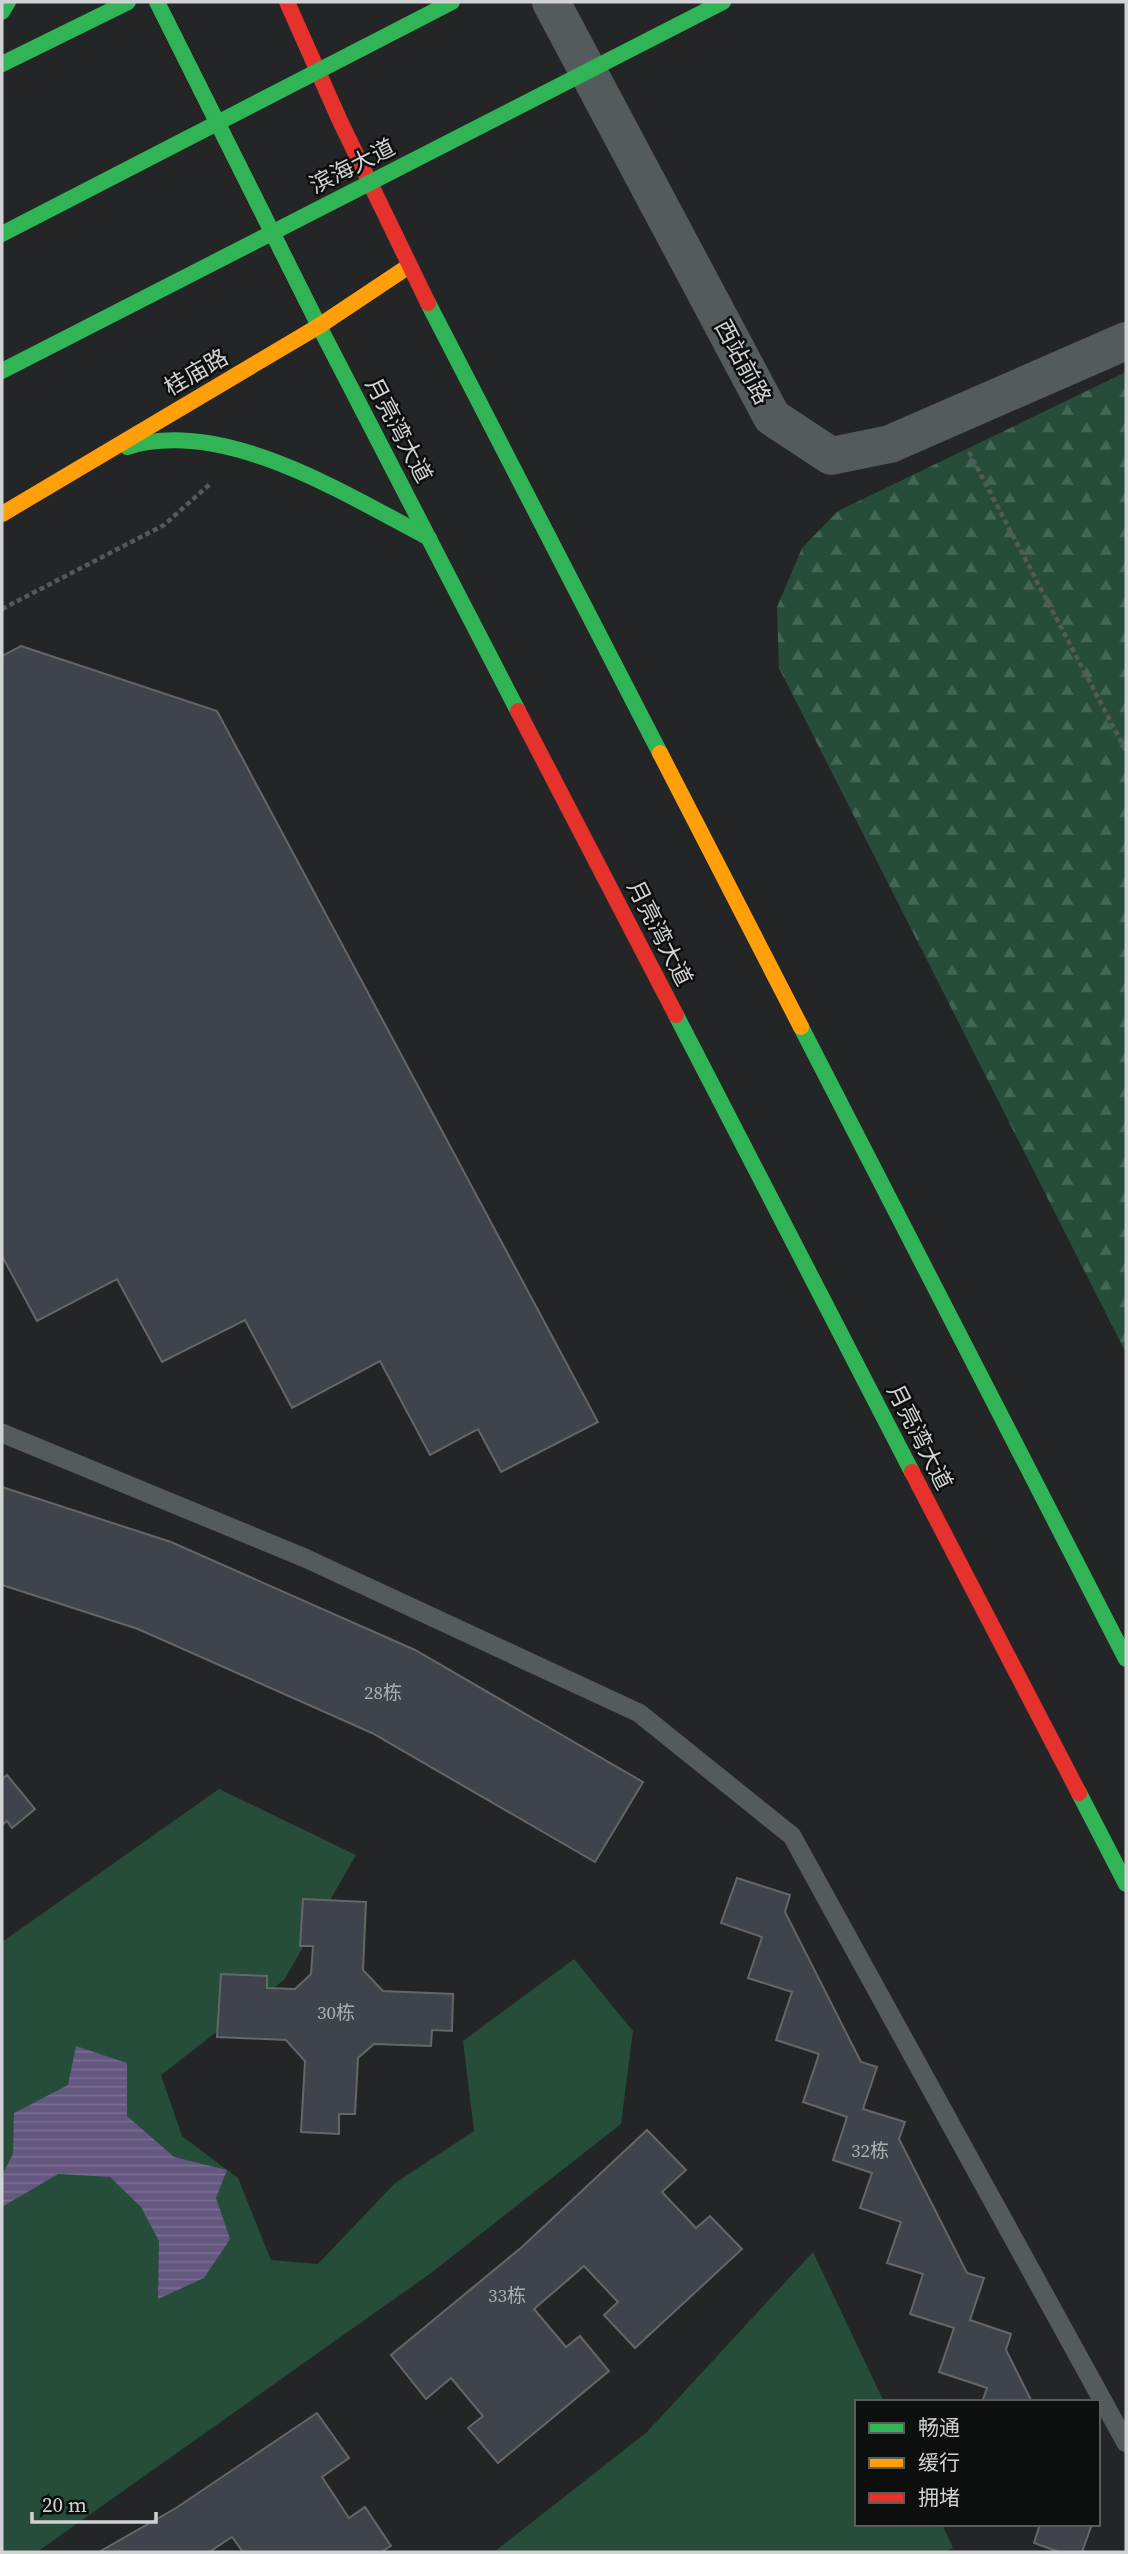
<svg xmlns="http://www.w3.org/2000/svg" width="1128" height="2554" font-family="'Source Serif 4','Noto Sans SC',serif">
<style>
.green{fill:#254d39}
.forest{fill:url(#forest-firs)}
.water{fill:url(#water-rules)}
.building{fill:#3f434b;stroke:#656667;stroke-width:2}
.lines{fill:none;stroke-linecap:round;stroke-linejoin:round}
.path{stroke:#545a5a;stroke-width:4.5;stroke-dasharray:5 3.5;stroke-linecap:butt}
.lane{stroke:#535b5c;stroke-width:19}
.street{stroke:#535b5c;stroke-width:38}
.fast{stroke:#30b455;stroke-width:16}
.slow{stroke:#ff9f0a;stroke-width:16}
.jam{stroke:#e5322d;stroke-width:16}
.fast-bridge{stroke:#30b455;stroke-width:16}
.labels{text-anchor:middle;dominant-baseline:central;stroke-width:5;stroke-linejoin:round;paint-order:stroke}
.number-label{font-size:19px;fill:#acaeb1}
.street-label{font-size:23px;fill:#d0d2d3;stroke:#0d0f0f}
</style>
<defs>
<pattern id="forest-firs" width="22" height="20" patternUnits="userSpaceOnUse" patternTransform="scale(1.75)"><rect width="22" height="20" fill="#254d39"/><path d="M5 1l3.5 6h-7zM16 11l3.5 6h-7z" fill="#465"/></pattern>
<pattern id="water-rules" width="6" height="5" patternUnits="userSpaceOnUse" patternTransform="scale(1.75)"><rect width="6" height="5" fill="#645780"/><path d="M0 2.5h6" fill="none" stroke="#796e91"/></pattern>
</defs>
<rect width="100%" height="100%" fill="#242526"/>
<!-- green -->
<g class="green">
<path d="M 219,1789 L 356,1855 L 284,1980 L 161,2075 L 182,2136 L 238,2178 L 271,2260 L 318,2264 L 395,2183 L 474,2131 L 463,2041 L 574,1959 L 633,2031 L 621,2124 L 431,2273 L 37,2552 L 2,2552 L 2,1942 Z"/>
<path d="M 813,2252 L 884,2402 L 857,2402 L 857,2524 L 942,2524 L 953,2548 L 945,2552 L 494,2552 L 647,2432 Z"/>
</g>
<!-- forest -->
<path class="forest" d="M 1126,372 L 1126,1353 L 779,668 L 777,607 L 802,548 L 838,511 Z"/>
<!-- water -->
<path class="water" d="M 76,2046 L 127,2063 L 127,2116 L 174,2157 L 227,2170 L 216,2198 L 230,2239 L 204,2278 L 158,2299 L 159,2241 L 141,2207 L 110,2177 L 58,2174 L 2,2207 L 2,2175 L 13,2154 L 14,2113 L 68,2085 Z"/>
<!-- building -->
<g class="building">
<path d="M 21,646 L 217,711 L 598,1422 L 501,1472 L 478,1429 L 430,1455 L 380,1361 L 292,1408 L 245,1320 L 162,1362 L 117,1279 L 37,1321 L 2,1256 L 2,656 Z"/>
<path d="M 2,1487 L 171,1542 L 415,1650 L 643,1782 L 595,1862 L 372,1733 L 138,1629 L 2,1585 Z"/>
<path d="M 7,1775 L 35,1809 L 12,1828 L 7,1821 L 2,1825 L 2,1779 Z"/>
<path d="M 737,1878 L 790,1895 L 785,1912 L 861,2062 L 877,2067 L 863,2109 L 905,2122 L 899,2139 L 967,2273 L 984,2278 L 970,2320 L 1011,2334 L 1006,2350 L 1032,2402 L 982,2402 L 987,2388 L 939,2372 L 954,2328 L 910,2314 L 923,2274 L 887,2263 L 901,2222 L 860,2208 L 872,2173 L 833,2160 L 847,2117 L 803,2102 L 819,2054 L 776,2040 L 792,1992 L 748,1978 L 762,1937 L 721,1923 Z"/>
<path d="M 303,1899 L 366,1902 L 363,1970 L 383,1991 L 453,1994 L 452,2031 L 432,2030 L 431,2046 L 374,2044 L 358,2058 L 355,2114 L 339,2114 L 339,2134 L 301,2132 L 305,2061 L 286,2040 L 217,2037 L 221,1974 L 267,1976 L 267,1988 L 295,1989 L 311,1974 L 313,1946 L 300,1946 Z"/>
<path d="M 647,2130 L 686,2170 L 662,2192 L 696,2228 L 710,2216 L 742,2249 L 635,2348 L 604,2315 L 618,2302 L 584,2266 L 534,2309 L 566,2347 L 580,2336 L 609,2371 L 498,2463 L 468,2428 L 483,2416 L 451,2378 L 426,2399 L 391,2355 L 522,2247 Z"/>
<path d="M 317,2413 L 349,2458 L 322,2477 L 349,2518 L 365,2507 L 391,2546 L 381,2552 L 243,2552 L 232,2537 L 209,2552 L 99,2552 L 176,2508 Z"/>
<path d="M 1040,2524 L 1092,2524 L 1082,2552 L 1059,2552 L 1034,2543 Z"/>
</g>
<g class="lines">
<!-- path -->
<g class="path">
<path d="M 969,452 L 1126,751"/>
<path d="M 2,609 L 164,525 L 210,484"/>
</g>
<!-- lane -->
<path class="lane" d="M 2,1433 L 305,1558 L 639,1713 L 792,1836 L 1126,2443"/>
<!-- street -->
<path class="street" d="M 551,2 L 772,417 L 831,456 L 890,444 L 1126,341"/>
<!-- fast -->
<g class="fast">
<path d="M 157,2 L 319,326 L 518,711"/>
<path d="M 2,12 L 8,2"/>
<path d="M 2,64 L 128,2"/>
<path d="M 428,303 L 660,753"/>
<path d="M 127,447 C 224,417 345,494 429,538"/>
<path d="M 676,1015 L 912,1472"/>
<path d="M 801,1027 L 1126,1659"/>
<path d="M 1079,1793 L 1126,1884"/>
</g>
<!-- slow -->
<g class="slow">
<path d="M 2,514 L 319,326 L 409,266"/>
<path d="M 660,753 L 801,1027"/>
</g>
<!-- jam -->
<g class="jam">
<path d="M 287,2 L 340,121 L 428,303"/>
<path d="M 518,711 L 676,1015"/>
<path d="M 912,1472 L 1079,1793"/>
</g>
<!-- fast-bridge -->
<g class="fast-bridge">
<path d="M 2,234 L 452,2"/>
<path d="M 2,371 L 723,2"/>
</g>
</g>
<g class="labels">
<!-- number labels -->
<g class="number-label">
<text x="383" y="1692">28栋</text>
<text x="336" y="2012">30栋</text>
<text x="870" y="2150">32栋</text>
<text x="507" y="2295">33栋</text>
</g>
<!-- street labels -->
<g class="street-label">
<text transform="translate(352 166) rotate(-27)">滨海大道</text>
<text transform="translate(743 362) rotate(62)">西站前路</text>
<text transform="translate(196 372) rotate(-30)">桂庙路</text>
<text transform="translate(399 430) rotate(62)">月亮湾大道</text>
<text transform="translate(660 933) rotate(63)">月亮湾大道</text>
<text transform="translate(920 1437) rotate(63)">月亮湾大道</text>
</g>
</g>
<!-- border -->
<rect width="1128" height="2554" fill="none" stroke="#d0d2d3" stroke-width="7"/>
<!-- legend -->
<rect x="855" y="2400" width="245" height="126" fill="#0d0f0f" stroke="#5b5d5d" stroke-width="2"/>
<rect x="869" y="2423" width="35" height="10" fill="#30b455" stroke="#5b5d5d" stroke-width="2"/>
<text x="918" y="2435" font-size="21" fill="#d0d2d3">畅通</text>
<rect x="869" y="2458" width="35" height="10" fill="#ff9f0a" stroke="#5b5d5d" stroke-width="2"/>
<text x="918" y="2470" font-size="21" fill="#d0d2d3">缓行</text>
<rect x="869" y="2493" width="35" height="10" fill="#e5322d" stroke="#5b5d5d" stroke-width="2"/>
<text x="918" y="2505" font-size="21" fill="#d0d2d3">拥堵</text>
<!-- scale -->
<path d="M32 2512v10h124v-10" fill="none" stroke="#d0d2d3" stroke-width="3.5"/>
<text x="42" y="2512" font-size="21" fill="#d0d2d3" stroke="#0d0f0f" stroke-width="5" paint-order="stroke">20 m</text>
</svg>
